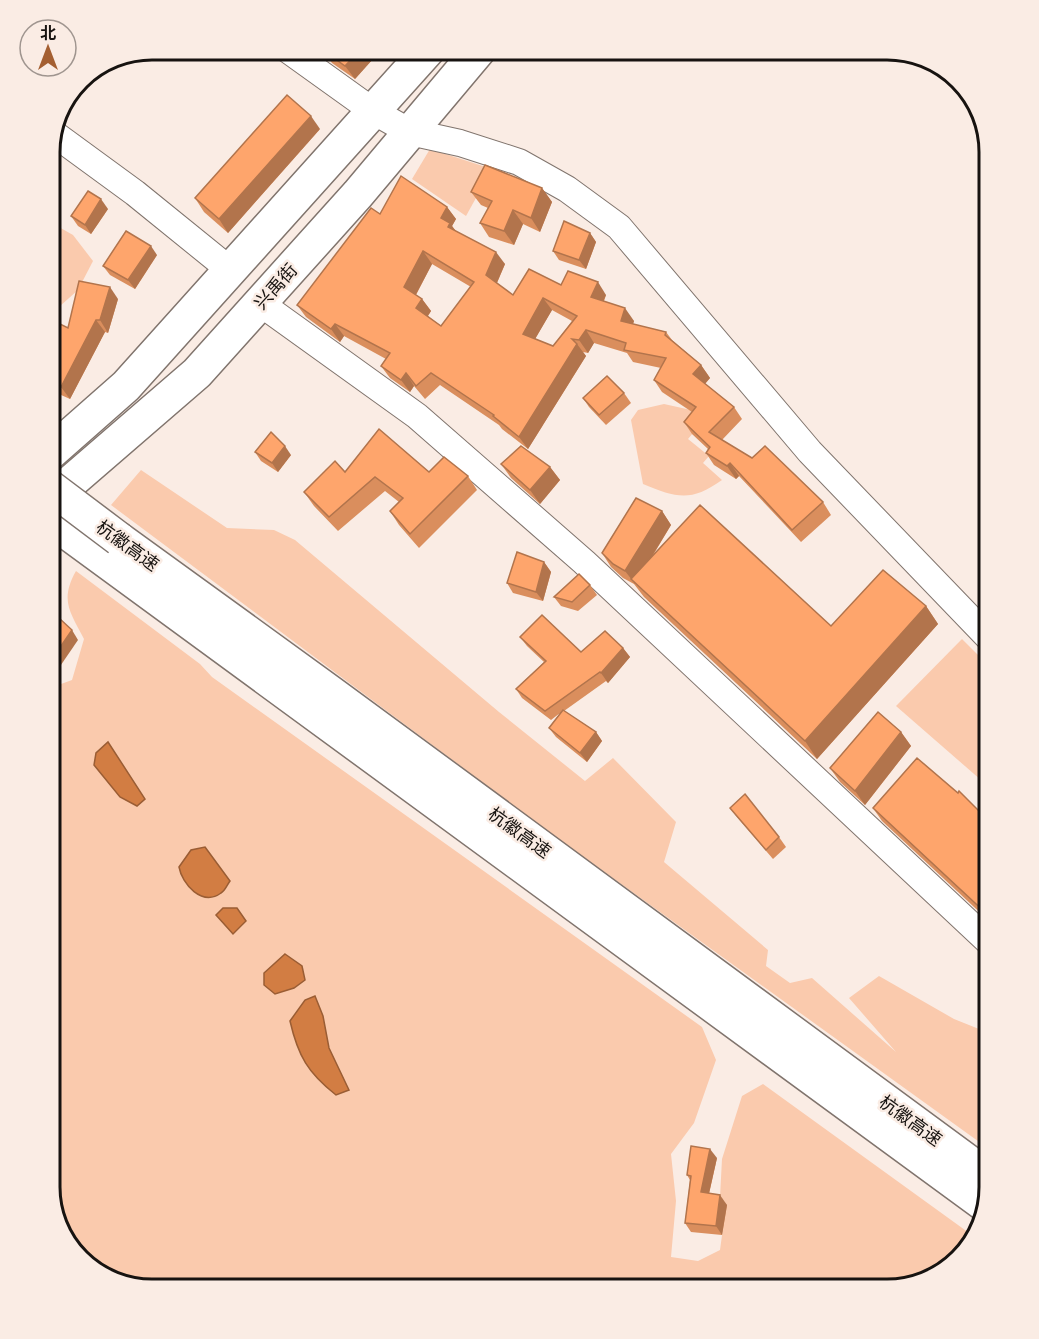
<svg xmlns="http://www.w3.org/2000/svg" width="1039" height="1339" font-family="'Playfair Display','Noto Sans SC',serif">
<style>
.green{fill:#facaad}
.water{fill:#d27d43;stroke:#9a5d34;stroke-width:1.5}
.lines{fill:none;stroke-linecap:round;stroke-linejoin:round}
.minor-casing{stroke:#80746d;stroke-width:28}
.major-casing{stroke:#80746d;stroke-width:36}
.highway-casing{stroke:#80746d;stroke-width:36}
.minor{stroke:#fff;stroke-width:26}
.major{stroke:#fff;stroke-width:33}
.highway{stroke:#fff;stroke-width:33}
.highway-bridge-casing{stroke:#80746d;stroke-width:36;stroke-linecap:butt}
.highway-bridge{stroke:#fff;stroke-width:33}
.wall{fill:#da8e5d;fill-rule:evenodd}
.shaded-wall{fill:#b2744c}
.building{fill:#fea56c;stroke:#b2744c;stroke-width:1.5;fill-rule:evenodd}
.labels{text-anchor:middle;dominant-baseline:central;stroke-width:5;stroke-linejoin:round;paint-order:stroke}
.street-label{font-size:18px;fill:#171310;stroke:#faece4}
.rim{fill:none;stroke:#171310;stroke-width:3}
</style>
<rect width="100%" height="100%" fill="#faece4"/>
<!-- green -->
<g class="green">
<path d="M 430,149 L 492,169 L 466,216 L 412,179 Z"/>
<path d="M 50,222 L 73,235 L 93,261 L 78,290 L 50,315 Z"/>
<path d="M 664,404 L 709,414 L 688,439 L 709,456 L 703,463 L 722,480 C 691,502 677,498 643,484 L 631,420 L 638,410 Z"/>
<path d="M 141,470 L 227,528 L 274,530 L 295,540 L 499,712 L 585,781 L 613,758 L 676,822 L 664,862 L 768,950 L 766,966 L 790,983 L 812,978 L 896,1052 L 849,998 L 879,976 L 954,1019 L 989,1033 L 989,1149 L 542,827 L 111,505 Z"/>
<path d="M 76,571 L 200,664 L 212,677 L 702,1027 L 716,1060 L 694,1123 L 671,1154 L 676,1201 L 671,1257 L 698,1261 L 720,1250 L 723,1228 L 720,1197 L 722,1159 L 742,1096 L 763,1084 L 976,1238 L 944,1272 L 887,1289 L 146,1289 L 100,1276 L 67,1244 L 50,1187 L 50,688 L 72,680 L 84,639 C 71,613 59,601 76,571 Z"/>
<path d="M 962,639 L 989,666 L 989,787 L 896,706 Z"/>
</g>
<!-- water -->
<g class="water">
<path d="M 108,742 L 145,799 L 137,806 L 120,797 L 94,765 L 96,753 Z"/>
<path d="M 205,847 L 230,881 C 227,885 225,891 221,893 C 202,907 182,884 179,867 L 191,850 Z"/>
<path d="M 223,908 L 237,908 L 246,921 L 233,934 L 216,915 Z"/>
<path d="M 285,954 L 302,966 L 305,980 L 294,988 L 275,994 L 264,985 L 264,973 Z"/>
<path d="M 315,996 L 323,1016 L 329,1048 L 349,1090 L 336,1095 C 308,1073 298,1056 290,1021 L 305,1000 Z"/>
</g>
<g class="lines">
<!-- minor casing -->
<g class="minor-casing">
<g id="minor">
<path d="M 288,50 L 373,111 L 410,132 L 460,143 L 519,162 L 567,189 L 619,227 L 810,452 L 989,638"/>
<path d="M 53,133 L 135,193 L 230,270"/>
<path d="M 260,303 L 417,416 L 584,562 L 989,942"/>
</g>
</g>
<!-- major casing -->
<g class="major-casing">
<g id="major">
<path d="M 50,453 L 126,386 L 428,50"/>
<path d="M 50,500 L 197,373 L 358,194 L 479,50"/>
</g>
</g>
<!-- highway casing -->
<g class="highway-casing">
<g id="highway">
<path d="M 50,520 L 985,1205"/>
<path d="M 119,539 L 330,692 L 989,1177"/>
</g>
</g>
<!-- minor -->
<use href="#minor" class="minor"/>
<!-- major -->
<use href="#major" class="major"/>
<!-- highway -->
<use href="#highway" class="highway"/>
<!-- highway-bridge casing -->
<g class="highway-bridge-casing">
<path id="highway-bridge" d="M 50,487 L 119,539"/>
</g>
<!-- highway-bridge -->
<use href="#highway-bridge" class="highway-bridge"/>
</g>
<!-- wall -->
<g class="wall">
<path d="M 322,50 L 381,50 L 355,79 L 332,63 Z"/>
<path d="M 320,129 L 228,233 L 204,212 L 195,198 Z"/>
<path d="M 50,172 L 52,172 L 59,181 L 58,208 L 50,208 Z"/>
<path d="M 542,188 L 552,202 L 540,232 L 523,224 L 514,245 L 489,237 L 480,223 L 488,208 L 481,205 L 471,192 Z"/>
<path d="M 447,207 L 456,219 L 452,226 L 456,231 L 505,264 L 497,283 L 513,295 L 561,285 L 606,295 L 604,301 L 634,321 L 633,324 L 666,332 L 672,340 L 701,365 L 710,378 L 705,384 L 734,407 L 742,419 L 722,440 L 823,502 L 831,515 L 801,542 L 739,476 L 736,479 L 714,465 L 706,453 L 708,449 L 692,434 L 684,422 L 692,412 L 662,392 L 654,380 L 661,368 L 633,362 L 627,353 L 594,343 L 588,353 L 583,352 L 586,356 L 528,449 L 502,429 L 499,425 L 440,385 L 425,399 L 414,386 L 410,392 L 390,378 L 381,366 L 386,359 L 344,336 L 340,342 L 306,317 L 297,305 L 380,214 ZM 432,264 L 471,287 L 441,326 L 428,316 L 431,311 L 422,299 L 416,295 ZM 552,310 L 572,321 L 553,346 L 535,339 Z"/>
<path d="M 108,209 L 91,234 L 78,226 L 71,216 Z"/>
<path d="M 590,233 L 596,242 L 586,269 L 559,260 L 553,251 Z"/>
<path d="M 157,255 L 135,289 L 110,275 L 103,266 Z"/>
<path d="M 118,299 L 108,333 L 105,332 L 70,399 L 50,390 L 50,337 L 68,328 Z"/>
<path d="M 624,393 L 631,403 L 606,425 L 589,407 L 583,398 Z"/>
<path d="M 255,452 L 291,455 L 278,472 L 261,461 Z"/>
<path d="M 501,464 L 550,467 L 560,480 L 540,504 L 511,478 Z"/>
<path d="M 345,472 L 468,476 L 477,490 L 419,548 L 399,525 L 390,511 L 399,502 L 385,491 L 338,531 L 314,506 L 304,492 Z"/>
<path d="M 662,511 L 671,525 L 652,557 L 831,626 L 926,606 L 938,624 L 817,759 L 644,597 L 634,584 L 623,578 L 611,567 L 602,553 Z"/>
<path d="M 544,562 L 551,572 L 543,601 L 513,593 L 507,583 Z"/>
<path d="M 590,585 L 597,595 L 578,611 L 561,606 L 554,597 Z"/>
<path d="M 520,637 L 581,652 L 623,648 L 630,657 L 608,683 L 606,681 L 564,711 L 596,732 L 602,741 L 587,762 L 556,737 L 549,728 L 560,713 L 551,720 L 522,698 L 516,689 L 544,662 L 527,646 Z"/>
<path d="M 901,732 L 911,746 L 865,805 L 840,782 L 830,768 Z"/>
<path d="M 958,793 L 989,821 L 989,921 L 882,821 L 873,808 Z"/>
<path d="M 730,808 L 779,837 L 786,847 L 773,859 L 737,817 Z"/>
<path d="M 717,1158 L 709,1194 L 727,1205 L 722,1235 L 691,1232 L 685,1223 L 690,1180 L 687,1175 Z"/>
</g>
<!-- shaded-wall -->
<g class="shaded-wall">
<path d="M 360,50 L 381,50 L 355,79 L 345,66 Z"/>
<path d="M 311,116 L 320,129 L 228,233 L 219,219 Z"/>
<path d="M 52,172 L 59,181 L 58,208 L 51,198 Z"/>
<path d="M 542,188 L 552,202 L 540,232 L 531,218 Z"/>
<path d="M 101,199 L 108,209 L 91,234 L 85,225 Z"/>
<path d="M 447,207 L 456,219 L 452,226 L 459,236 L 457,240 L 441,218 Z"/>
<path d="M 513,210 L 523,224 L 514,245 L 504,231 Z"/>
<path d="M 590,233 L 596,242 L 586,269 L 579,260 Z"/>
<path d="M 151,246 L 157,255 L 135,289 L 128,280 Z"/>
<path d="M 423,251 L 432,264 L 413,300 L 404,287 Z"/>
<path d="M 496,252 L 505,264 L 495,287 L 486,275 Z"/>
<path d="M 598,282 L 606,295 L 600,309 L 591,297 Z"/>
<path d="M 110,287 L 118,299 L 108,333 L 100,320 Z"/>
<path d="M 543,298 L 552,310 L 531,346 L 523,334 Z"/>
<path d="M 422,299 L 431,311 L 425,320 L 416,308 Z"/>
<path d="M 625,308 L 634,321 L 629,334 L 621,321 Z"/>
<path d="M 96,320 L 105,332 L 70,399 L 61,387 Z"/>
<path d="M 335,324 L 344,336 L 340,342 L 331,329 Z"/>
<path d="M 586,330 L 594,343 L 588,353 L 579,340 Z"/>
<path d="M 577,344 L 586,356 L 528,449 L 519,437 Z"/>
<path d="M 701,365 L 710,378 L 702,387 L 693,374 Z"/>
<path d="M 406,373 L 414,386 L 410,392 L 401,380 Z"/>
<path d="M 285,446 L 291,455 L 278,472 L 272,463 Z"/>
<path d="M 730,463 L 739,476 L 736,479 L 727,466 Z"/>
<path d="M 550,467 L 560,480 L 540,504 L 530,490 Z"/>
<path d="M 662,511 L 671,525 L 635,584 L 632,580 L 625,571 Z"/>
<path d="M 544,562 L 551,572 L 543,601 L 536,592 Z"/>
<path d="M 926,606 L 938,624 L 817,759 L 805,741 Z"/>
<path d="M 72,630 L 78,640 L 50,681 L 50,662 Z"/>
<path d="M 623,648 L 630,657 L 608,683 L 601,673 Z"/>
<path d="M 596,732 L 602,741 L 587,762 L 580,753 Z"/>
<path d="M 901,732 L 911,746 L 865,805 L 855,791 Z"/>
<path d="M 710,1149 L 717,1158 L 707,1202 L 701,1192 Z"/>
<path d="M 720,1195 L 727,1205 L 722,1235 L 716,1226 Z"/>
</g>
<!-- building -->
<g class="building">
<path d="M 323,50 L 360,50 L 345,66 Z"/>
<path d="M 287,95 L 311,116 L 219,219 L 195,198 Z"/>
<path d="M 485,165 L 542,188 L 531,218 L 513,210 L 504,231 L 480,223 L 492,201 L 471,192 Z"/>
<path d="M 50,172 L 52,172 L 51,198 L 50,198 Z"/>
<path d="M 401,176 L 447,207 L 441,218 L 450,223 L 448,227 L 496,252 L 486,275 L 513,295 L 529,269 L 561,285 L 568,271 L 598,282 L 591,297 L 625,308 L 621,321 L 666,332 L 665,335 L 701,365 L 693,374 L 734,407 L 709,432 L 752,458 L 765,446 L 823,502 L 792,530 L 730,463 L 727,466 L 706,453 L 710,447 L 684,422 L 696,407 L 654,380 L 666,358 L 624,350 L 626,343 L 586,330 L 579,340 L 572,339 L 577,344 L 519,437 L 493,416 L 494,415 L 431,373 L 416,386 L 406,373 L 401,380 L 381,366 L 390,353 L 335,324 L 331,329 L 297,305 L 371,208 L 380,214 ZM 423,251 L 474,282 L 441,326 L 416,308 L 422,299 L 404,287 ZM 543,298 L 577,316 L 553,346 L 523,334 Z"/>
<path d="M 88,191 L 101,199 L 85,225 L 71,216 Z"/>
<path d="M 564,221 L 590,233 L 579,260 L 553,251 Z"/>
<path d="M 126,231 L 151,246 L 128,280 L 103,266 Z"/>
<path d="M 79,281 L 110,287 L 100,320 L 96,320 L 61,387 L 50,382 L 50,337 L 58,323 L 68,328 Z"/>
<path d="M 607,376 L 624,393 L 599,415 L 583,398 Z"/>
<path d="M 379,429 L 429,472 L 444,457 L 468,476 L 410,534 L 390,511 L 403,498 L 375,477 L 329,517 L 304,492 L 335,461 L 345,472 Z"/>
<path d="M 271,432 L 285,446 L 272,463 L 255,452 Z"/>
<path d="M 521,446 L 550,467 L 530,490 L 501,464 Z"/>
<path d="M 636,498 L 662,511 L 625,571 L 613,564 L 602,553 Z"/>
<path d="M 700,505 L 831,626 L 883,570 L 926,606 L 805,741 L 631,579 Z"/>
<path d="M 517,552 L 544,562 L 536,592 L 507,583 Z"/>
<path d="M 579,574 L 590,585 L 572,602 L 554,597 Z"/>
<path d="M 542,615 L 581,652 L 605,631 L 623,648 L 601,673 L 600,672 L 545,711 L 516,689 L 546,661 L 520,637 Z"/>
<path d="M 59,618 L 72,630 L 50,662 L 50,629 Z"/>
<path d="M 563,710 L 596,732 L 580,753 L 549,728 Z"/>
<path d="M 878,712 L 901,732 L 855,791 L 830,768 Z"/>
<path d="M 917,758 L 958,793 L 959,791 L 989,821 L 989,916 L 873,808 Z"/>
<path d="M 745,794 L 779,837 L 766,850 L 730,808 Z"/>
<path d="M 691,1146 L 710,1149 L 701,1192 L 720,1195 L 716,1226 L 685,1223 L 691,1176 L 687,1175 Z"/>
</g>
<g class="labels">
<!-- street labels -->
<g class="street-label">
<text transform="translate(275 286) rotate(-48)">兴禹街</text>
<text transform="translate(128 545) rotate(36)">杭徽高速</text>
<text transform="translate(520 832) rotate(36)">杭徽高速</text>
<text transform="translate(911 1120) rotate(36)">杭徽高速</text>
</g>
</g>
<!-- crop -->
<path d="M0 0H1039V1339H0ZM152 60H887A92 92 0 0 1 979 152V1187A92 92 0 0 1 887 1279H152A92 92 0 0 1 60 1187V152A92 92 0 0 1 152 60Z" fill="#faece4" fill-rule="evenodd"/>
<path class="rim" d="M152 60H887A92 92 0 0 1 979 152V1187A92 92 0 0 1 887 1279H152A92 92 0 0 1 60 1187V152A92 92 0 0 1 152 60Z"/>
<!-- north arrow -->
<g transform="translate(48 48)"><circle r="28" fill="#faece4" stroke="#9f958f" stroke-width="1.5"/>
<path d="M0-4.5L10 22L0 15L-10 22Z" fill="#a45f31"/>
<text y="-9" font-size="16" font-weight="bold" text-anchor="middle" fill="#171310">北</text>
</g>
</svg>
